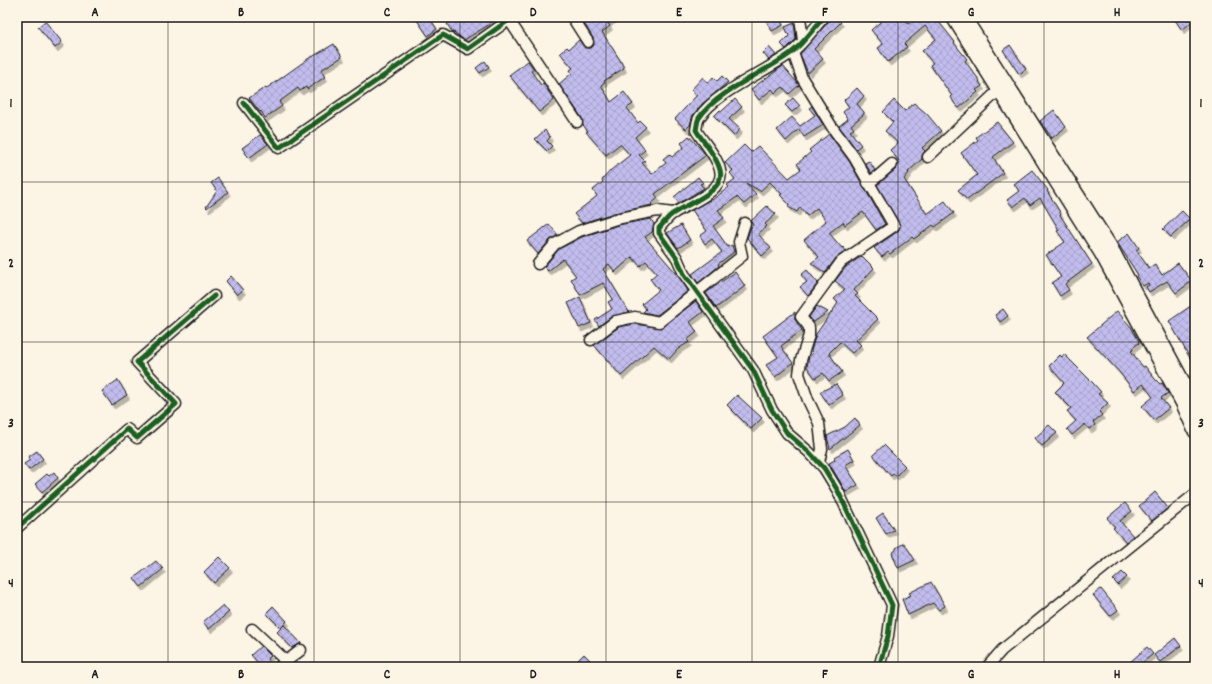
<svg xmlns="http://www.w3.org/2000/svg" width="1212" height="684" font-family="Dekko,sans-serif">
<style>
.built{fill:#ebe4e7}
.building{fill:url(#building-cross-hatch);stroke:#1c1c1c;filter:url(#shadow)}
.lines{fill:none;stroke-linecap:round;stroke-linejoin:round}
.minor-casing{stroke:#1c1c1c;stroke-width:13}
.major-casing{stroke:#1c1c1c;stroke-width:16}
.minor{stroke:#fcf5e5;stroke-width:10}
.major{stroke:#fcf5e5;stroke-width:13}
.cycleway-casing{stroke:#fcf5e5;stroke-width:8}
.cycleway{stroke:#1b5e20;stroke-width:5}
.grid{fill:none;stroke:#1c1c1c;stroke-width:1;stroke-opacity:0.55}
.neatline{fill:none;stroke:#1c1c1c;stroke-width:1.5}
.grid-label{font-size:13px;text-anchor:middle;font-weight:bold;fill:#1c1c1c}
</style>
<defs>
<pattern id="building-cross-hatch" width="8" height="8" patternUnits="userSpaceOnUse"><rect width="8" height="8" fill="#c2bced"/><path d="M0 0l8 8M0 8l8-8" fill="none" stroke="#a6a1cb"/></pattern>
<filter id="shadow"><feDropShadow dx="2.5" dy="4" stdDeviation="0" flood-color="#0004"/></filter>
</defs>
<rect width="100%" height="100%" fill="#fcf5e5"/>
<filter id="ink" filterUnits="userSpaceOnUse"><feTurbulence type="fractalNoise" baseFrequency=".025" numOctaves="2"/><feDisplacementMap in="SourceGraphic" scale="8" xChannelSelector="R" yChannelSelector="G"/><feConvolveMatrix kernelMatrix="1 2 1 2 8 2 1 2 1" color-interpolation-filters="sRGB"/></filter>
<g filter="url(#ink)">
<!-- built -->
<path class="built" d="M 20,653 L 29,667 L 17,667 L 17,655 Z"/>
<!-- building -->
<g class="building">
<path d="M 415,17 L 429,17 L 437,29 L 428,36 Z"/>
<path d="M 459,17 L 497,17 L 489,23 L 490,24 L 464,40 L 454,32 L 453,33 L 447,24 Z"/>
<path d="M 580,17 L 616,17 L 608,23 L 610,26 L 602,32 L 620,60 L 624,68 L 604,81 L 605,82 L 601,85 L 611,102 L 624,92 L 633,104 L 627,108 L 638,123 L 640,121 L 646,127 L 635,137 L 645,150 L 639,155 L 645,161 L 642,163 L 652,174 L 666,163 L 663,159 L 669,154 L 672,157 L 684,147 L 681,143 L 689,136 L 706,155 L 655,194 L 658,198 L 651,204 L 652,205 L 614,213 L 582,223 L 574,214 L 597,196 L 593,190 L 603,182 L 602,180 L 611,170 L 630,155 L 620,144 L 606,155 L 586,132 L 588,131 L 583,125 L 582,118 L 559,84 L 572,73 L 570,70 L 573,68 L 560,53 L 567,47 L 569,49 L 579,40 L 585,48 L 591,48 L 594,45 L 593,38 Z"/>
<path d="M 764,17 L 779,17 L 783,25 L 772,31 Z"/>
<path d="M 830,17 L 836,17 L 841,22 L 814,49 L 823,59 L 808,73 L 800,54 L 829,21 Z"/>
<path d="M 886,17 L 903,17 L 909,24 L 917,17 L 935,17 L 955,42 L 954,43 L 967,59 L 965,61 L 980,81 L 979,82 L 982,86 L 976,90 L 978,92 L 959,108 L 954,103 L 951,97 L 952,96 L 930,65 L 933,63 L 922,51 L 936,39 L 925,26 L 904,44 L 907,47 L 888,62 L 878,48 L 883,44 L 871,30 Z"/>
<path d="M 1179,17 L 1195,17 L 1195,19 L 1182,30 L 1175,20 Z"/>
<path d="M 45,21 L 62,42 L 55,48 L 38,27 Z"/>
<path d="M 794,23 L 796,39 L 786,49 L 781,44 L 789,36 L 785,27 Z"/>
<path d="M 334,44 L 342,57 L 321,70 L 325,77 L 307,89 L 306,87 L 300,91 L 298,88 L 279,102 L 282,106 L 265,118 L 261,111 L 260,112 L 249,98 L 266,87 L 267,88 L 312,56 L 312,57 Z"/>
<path d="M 1010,45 L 1026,69 L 1019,74 L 1003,50 Z"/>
<path d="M 769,47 L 776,55 L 769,60 L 763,53 Z"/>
<path d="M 485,61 L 489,67 L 480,73 L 476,68 Z"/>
<path d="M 528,61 L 534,69 L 531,71 L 541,85 L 543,83 L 554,100 L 539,112 L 509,75 Z"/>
<path d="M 783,66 L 799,85 L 789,94 L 783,87 L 775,93 L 772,89 L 759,100 L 751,89 Z"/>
<path d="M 722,76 L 728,82 L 702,104 L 693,115 L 690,125 L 686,129 L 675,119 L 697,95 L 691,90 L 703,77 L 708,83 L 713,77 L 717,81 Z"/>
<path d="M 857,88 L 864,96 L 857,104 L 864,112 L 864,114 L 851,125 L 854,129 L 850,131 L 861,145 L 856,149 L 839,126 L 848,119 L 843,112 L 849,107 L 844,100 Z"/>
<path d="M 793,98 L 800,106 L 792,112 L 785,105 Z"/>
<path d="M 735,99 L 742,107 L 729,119 L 740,129 L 734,136 L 714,116 L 720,110 L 722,111 Z"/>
<path d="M 894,100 L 905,111 L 914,103 L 927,114 L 941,131 L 922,148 L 925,151 L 922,155 L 922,159 L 908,172 L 909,173 L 904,179 L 927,214 L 945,201 L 954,213 L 935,227 L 933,225 L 914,239 L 912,237 L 890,254 L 888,252 L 882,257 L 874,248 L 898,231 L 900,226 L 877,185 L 896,169 L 900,162 L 890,150 L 898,143 L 885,131 L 893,122 L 883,112 Z"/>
<path d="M 812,106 L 823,125 L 804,137 L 799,129 L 786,141 L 777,130 L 792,117 L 800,126 L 815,115 L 809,108 Z"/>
<path d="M 1054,110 L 1066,127 L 1052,138 L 1040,121 Z"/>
<path d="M 997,122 L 1013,142 L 993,157 L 1003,173 L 967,200 L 958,190 L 977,175 L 961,153 L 978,140 L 976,137 Z"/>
<path d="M 545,130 L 550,137 L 547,141 L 552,146 L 547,151 L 535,139 Z"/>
<path d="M 829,134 L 849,161 L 885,224 L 876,230 L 863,212 L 845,225 L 843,222 L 829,233 L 842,248 L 843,247 L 846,251 L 836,258 L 825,273 L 811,263 L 819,257 L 804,240 L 826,221 L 817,208 L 807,216 L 800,207 L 797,212 L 788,207 L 789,204 L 780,195 L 782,194 L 770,182 L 760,191 L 746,183 L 756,194 L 744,204 L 737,197 L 718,210 L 724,218 L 713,226 L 728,247 L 732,245 L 734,252 L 718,264 L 719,266 L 698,283 L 692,274 L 722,252 L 712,239 L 705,244 L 700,236 L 707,231 L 692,210 L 712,199 L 712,200 L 729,187 L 727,185 L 735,179 L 730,173 L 733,170 L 725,163 L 744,145 L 751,152 L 758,146 L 789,178 L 801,169 L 797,164 L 811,152 L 809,150 Z"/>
<path d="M 260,135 L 268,144 L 249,158 L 242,148 Z"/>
<path d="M 869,161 L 875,170 L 871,173 L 865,163 Z"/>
<path d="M 1032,170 L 1048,190 L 1047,191 L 1061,214 L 1060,215 L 1092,264 L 1065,284 L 1069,290 L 1060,296 L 1052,283 L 1061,277 L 1046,255 L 1065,242 L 1057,231 L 1059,230 L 1040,198 L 1030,205 L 1025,198 L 1013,207 L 1007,200 L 1019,191 L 1014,184 Z"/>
<path d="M 698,177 L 703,183 L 700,184 L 704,188 L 679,203 L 674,197 Z"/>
<path d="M 218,178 L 228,192 L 207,208 L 206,207 L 217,191 L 211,183 Z"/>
<path d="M 767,206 L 776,214 L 765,224 L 767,226 L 758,234 L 771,248 L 762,256 L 747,238 L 751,227 L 753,225 L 751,221 Z"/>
<path d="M 1182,211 L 1190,219 L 1171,237 L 1163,229 Z"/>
<path d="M 651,219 L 654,224 L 652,232 L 645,237 L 677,274 L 688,291 L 657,315 L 643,312 L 646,309 L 642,304 L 659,290 L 650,279 L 657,273 L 646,261 L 640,266 L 632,257 L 615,272 L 609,264 L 603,269 L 629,312 L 612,316 L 599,326 L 595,320 L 612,309 L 608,302 L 613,299 L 603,283 L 580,295 L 571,279 L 576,276 L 563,259 L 548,271 L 544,267 L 559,249 L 582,237 L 618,225 Z"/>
<path d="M 549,224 L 558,235 L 550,240 L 538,254 L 527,241 Z"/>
<path d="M 681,225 L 690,240 L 678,248 L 667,233 Z"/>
<path d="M 1129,233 L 1139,248 L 1136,250 L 1149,268 L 1155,264 L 1162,275 L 1178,263 L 1192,281 L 1176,293 L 1167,281 L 1149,292 L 1146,287 L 1149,285 L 1148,283 L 1143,286 L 1136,276 L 1138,275 L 1117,242 Z"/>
<path d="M 862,256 L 874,268 L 854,290 L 858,294 L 855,296 L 878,319 L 856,340 L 861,345 L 852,353 L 840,342 L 829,353 L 842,372 L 829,381 L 823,373 L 815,378 L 807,367 L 809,356 L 813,353 L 811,351 L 816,334 L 838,303 L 834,299 L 845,289 L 835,281 L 846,267 Z"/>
<path d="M 807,270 L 818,283 L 808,296 L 800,287 L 807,282 L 801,275 Z"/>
<path d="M 735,272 L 745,286 L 716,308 L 706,293 Z"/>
<path d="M 231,276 L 243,290 L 237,295 L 226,281 Z"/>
<path d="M 580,297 L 591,323 L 579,328 L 568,303 Z"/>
<path d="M 696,301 L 703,312 L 690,322 L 697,332 L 687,340 L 689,342 L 678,349 L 669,359 L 654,346 L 621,376 L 594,345 L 619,327 L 635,324 L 661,328 Z"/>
<path d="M 1195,303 L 1195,353 L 1190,358 L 1169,321 Z"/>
<path d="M 817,306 L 828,312 L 814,322 L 809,317 Z"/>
<path d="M 1003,309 L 1008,316 L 1000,322 L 995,315 Z"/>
<path d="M 1117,311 L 1131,327 L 1139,341 L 1138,342 L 1139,343 L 1132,348 L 1133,350 L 1131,351 L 1143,367 L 1145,366 L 1155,379 L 1160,384 L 1162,383 L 1168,393 L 1161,398 L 1169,408 L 1154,420 L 1142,406 L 1153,397 L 1143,384 L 1134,391 L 1120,373 L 1087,337 Z"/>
<path d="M 795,312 L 795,318 L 796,321 L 802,330 L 781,346 L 793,363 L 775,377 L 766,365 L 778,357 L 763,336 Z"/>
<path d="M 1064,354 L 1093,383 L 1101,392 L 1098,394 L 1108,403 L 1099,412 L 1102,415 L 1093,422 L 1095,425 L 1089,429 L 1085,424 L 1072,435 L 1067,429 L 1076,421 L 1067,411 L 1071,408 L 1055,392 L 1064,383 L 1049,366 L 1060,355 L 1062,357 Z"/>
<path d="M 118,380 L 127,395 L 112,405 L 102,391 Z"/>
<path d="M 836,384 L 843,395 L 829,405 L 820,392 Z"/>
<path d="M 737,395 L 762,418 L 751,429 L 727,405 Z"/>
<path d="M 855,418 L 860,425 L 830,449 L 827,436 L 845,427 Z"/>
<path d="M 1049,425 L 1057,433 L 1042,446 L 1035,438 Z"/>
<path d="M 884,445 L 905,466 L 896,476 L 893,474 L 891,476 L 873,455 Z"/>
<path d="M 848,449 L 854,460 L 845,465 L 858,485 L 846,492 L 829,463 L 835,460 L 834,457 Z"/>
<path d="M 37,451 L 43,459 L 29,470 L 24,464 L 30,460 L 28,457 Z"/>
<path d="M 54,472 L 58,478 L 42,492 L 35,484 L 47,474 L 49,476 Z"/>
<path d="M 1155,492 L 1168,508 L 1152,521 L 1139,506 Z"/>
<path d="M 1125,503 L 1132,511 L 1120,521 L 1133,536 L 1126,542 L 1113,528 L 1115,527 L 1107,518 Z"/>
<path d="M 883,513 L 894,530 L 886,534 L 876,518 Z"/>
<path d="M 904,543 L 915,560 L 898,568 L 892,553 L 896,550 L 896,548 Z"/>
<path d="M 219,557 L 230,568 L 214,583 L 204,572 Z"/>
<path d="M 156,561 L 163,569 L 141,587 L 134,578 Z"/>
<path d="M 1122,572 L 1127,577 L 1118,585 L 1113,580 Z"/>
<path d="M 931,582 L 945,606 L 939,610 L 933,603 L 908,615 L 902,599 L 911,595 L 909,593 Z"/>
<path d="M 1101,589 L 1118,610 L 1110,616 L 1093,595 Z"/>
<path d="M 223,605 L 229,612 L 209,629 L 203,622 Z"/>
<path d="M 273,606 L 287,621 L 281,628 L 266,613 Z"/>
<path d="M 284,625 L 301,643 L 292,648 L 277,632 Z"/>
<path d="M 1175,638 L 1181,646 L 1160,662 L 1154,655 Z"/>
<path d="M 261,646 L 271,656 L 267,659 L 273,667 L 262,667 L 251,655 Z"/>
<path d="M 1147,647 L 1153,654 L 1137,667 L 1132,667 L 1129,663 Z"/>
<path d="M 584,654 L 590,660 L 585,666 L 578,660 Z"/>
</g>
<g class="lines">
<!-- minor casing -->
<g class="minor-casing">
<g id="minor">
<path d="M 572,17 L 588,42"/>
<path d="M 800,17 L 803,41"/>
<path d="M 824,17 C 814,28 803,44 791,53 C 764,73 717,91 699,118 C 697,121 697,126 696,130 C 703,142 717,156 720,170 C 726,191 689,203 674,213 C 668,216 664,223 659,228 L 659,233 L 677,258 L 684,274 L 753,370 L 772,410 L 787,433 L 809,452 L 824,468 L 838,491 L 892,605 L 888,636 L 879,667"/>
<path d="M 509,20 L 577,122"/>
<path d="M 793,52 L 802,78 L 832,127 L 854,157 L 894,226 L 841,262 L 801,317 L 809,327 L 809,335 L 801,360 L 799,374 L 808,400 L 819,423 L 822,449 L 819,462"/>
<path d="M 244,103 L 279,148 L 443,35 L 468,49 L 513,17"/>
<path d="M 928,157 L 999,90"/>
<path d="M 868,183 L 877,177 L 892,164"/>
<path d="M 538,264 L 555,244 L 579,231 L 616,219 L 646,213 L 658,211 L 673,213"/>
<path d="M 591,340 L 616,321 L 635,317 L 659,322 L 742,256 L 739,242 L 745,223"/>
<path d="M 17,528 L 127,429 L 137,438 L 176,404 L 137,362 L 214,296"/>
<path d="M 252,629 L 286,661"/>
<path d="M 279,667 L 301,650"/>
<path d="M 987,667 L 1002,650 L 1195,494"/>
</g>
</g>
<!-- major casing -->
<g class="major-casing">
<g id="major">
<path d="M 953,17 L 1101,253 L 1183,404 L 1195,431"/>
<path d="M 964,17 L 1110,246 L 1195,404"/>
</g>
</g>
<!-- minor -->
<use href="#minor" class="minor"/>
<!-- major -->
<use href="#major" class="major"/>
<!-- cycleway casing -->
<g class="cycleway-casing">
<g id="cycleway">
<path d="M 824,17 C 814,28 803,44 791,53 C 764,73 717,91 699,118 C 697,121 697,126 696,130 C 703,142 717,156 720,170 C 726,191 689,203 674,213 C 668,216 664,223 659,228 L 659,233 L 677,258 L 684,274 L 753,370 L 772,410 L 787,433 L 809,452 L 824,468 L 838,491 L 892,605 L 888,636 L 879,667"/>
<path d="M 244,103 L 279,148 L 443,35 L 468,49 L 513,17"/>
<path d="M 17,528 L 127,429 L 137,438 L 176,404 L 137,362 L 214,296"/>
</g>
</g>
<!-- cycleway -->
<use href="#cycleway" class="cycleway"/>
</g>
</g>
<!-- grid -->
<path class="grid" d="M 168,17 L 168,667M 314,17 L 314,667M 460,17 L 460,667M 606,17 L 606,667M 752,17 L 752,667M 898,17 L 898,667M 1044,17 L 1044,667M 17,182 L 1195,182M 17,342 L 1195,342M 17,502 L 1195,502"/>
<!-- margin -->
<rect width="1212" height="684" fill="none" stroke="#fcf5e5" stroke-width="44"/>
<rect x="22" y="22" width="1168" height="640" class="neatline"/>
<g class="grid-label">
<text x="95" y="16">A</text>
<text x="241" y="16">B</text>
<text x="387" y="16">C</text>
<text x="533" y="16">D</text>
<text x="679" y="16">E</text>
<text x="825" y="16">F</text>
<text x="971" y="16">G</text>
<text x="1117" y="16">H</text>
<text x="11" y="107">1</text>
<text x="1201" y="107">1</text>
<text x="11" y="267">2</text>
<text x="1201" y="267">2</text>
<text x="11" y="427">3</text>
<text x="1201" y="427">3</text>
<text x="11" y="587">4</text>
<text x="1201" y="587">4</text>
<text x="95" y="678">A</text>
<text x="241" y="678">B</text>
<text x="387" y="678">C</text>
<text x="533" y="678">D</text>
<text x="679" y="678">E</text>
<text x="825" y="678">F</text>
<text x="971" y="678">G</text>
<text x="1117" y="678">H</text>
</g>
</svg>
